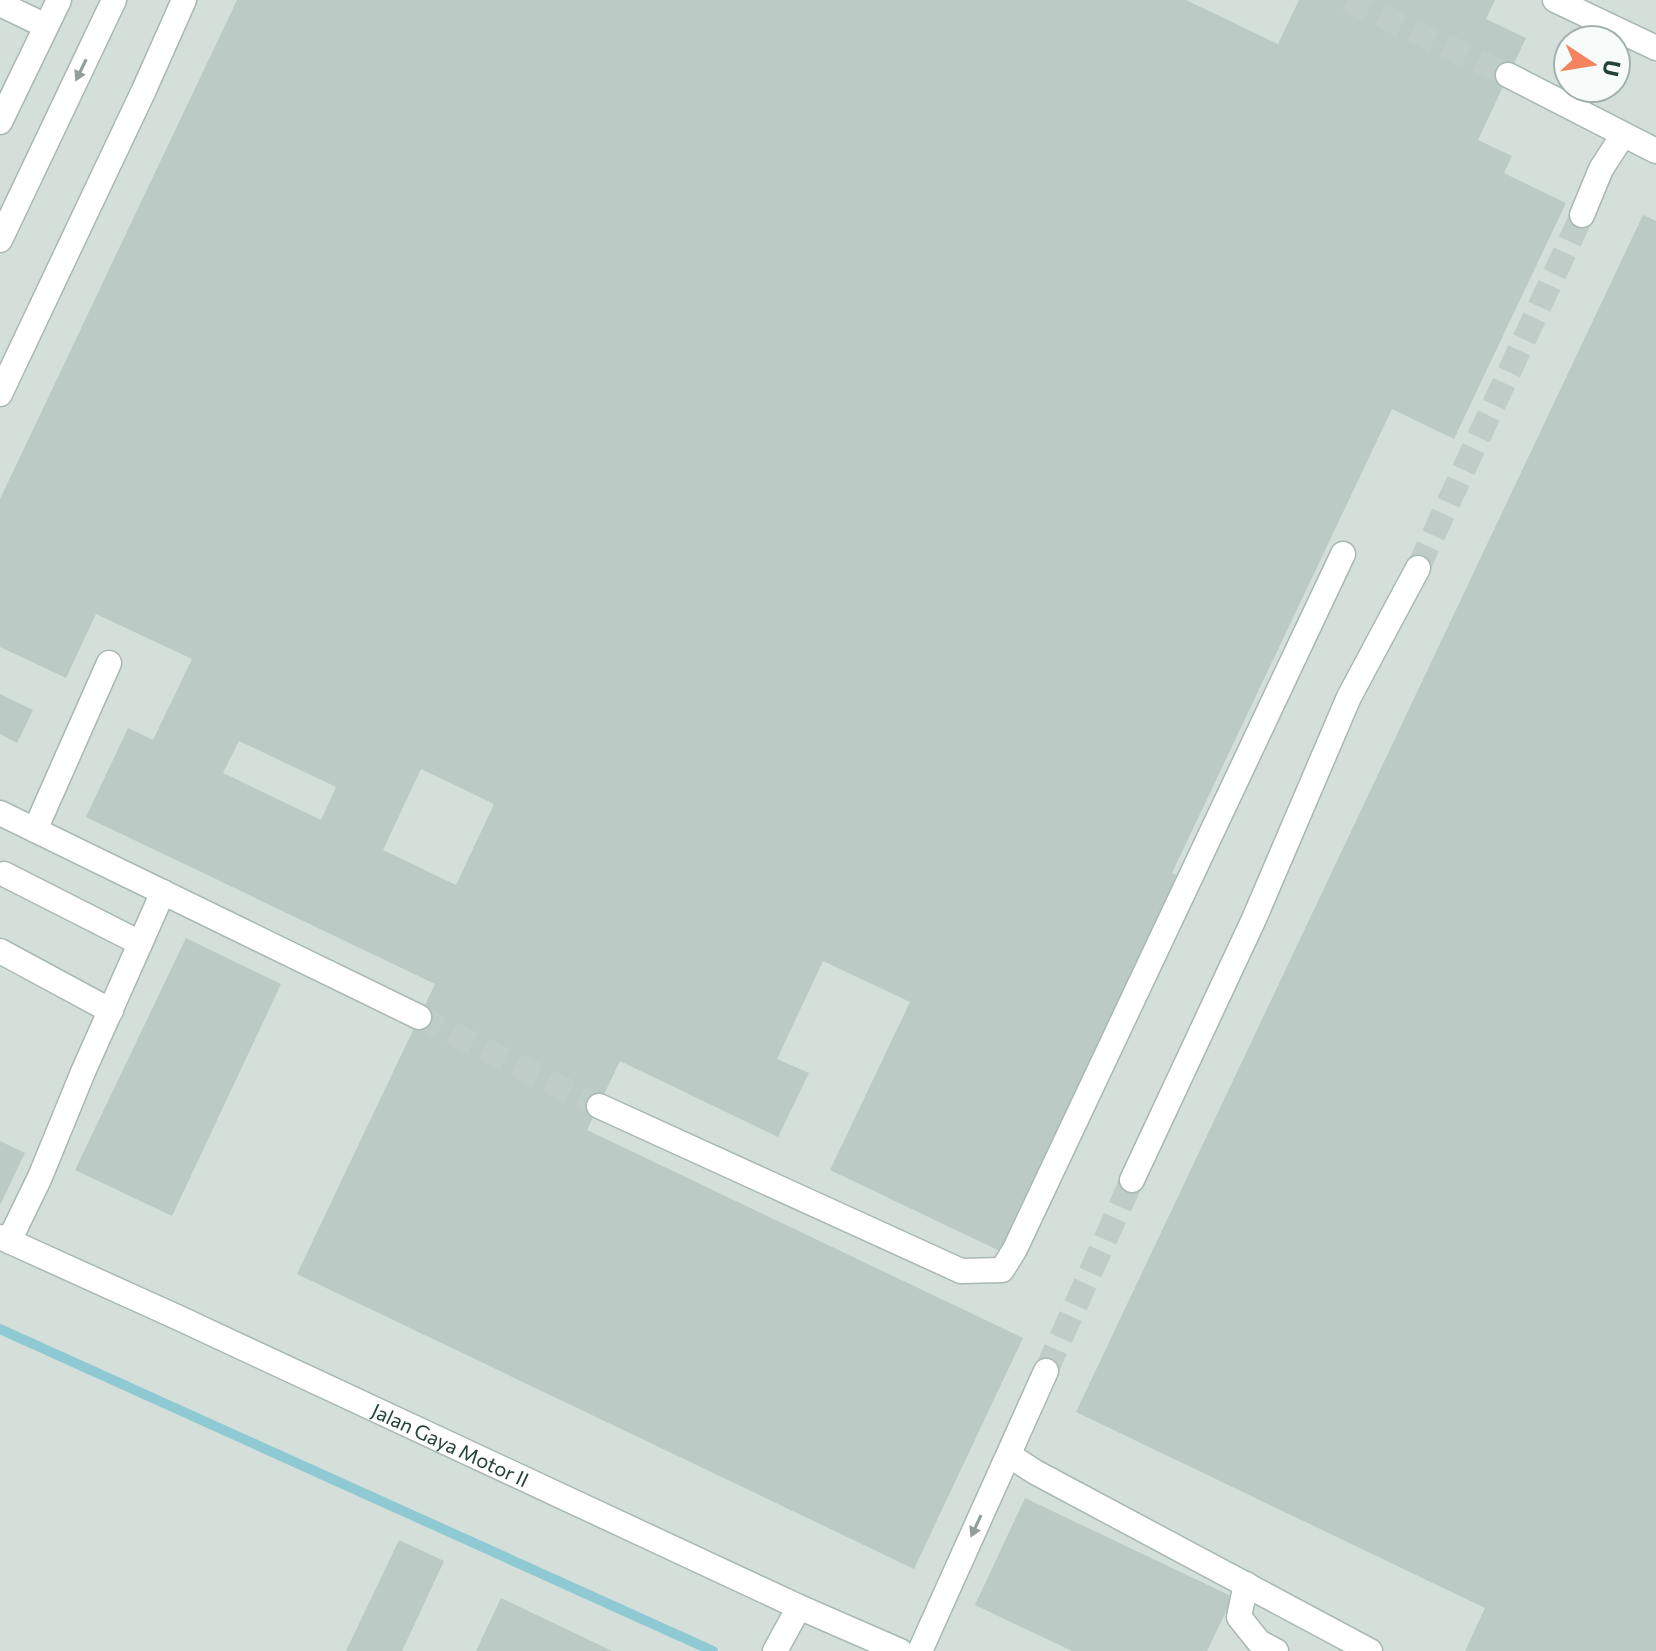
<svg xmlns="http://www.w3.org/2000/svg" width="1656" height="1651" font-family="Commissioner,sans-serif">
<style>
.built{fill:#d4dfda;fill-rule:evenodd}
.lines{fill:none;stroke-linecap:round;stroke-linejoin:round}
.stream{stroke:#8ec9d4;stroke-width:10}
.building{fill:#bbcac4;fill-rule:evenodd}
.minor-tunnel{stroke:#bfccc8;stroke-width:24;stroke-dasharray:24 12;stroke-linecap:butt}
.minor-casing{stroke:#a8b8b2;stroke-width:27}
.minor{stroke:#fff;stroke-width:24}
.oneway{fill:#92a09c}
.labels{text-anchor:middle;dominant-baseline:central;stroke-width:8;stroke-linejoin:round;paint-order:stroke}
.street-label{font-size:20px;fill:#24423a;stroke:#f7fbf9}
</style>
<rect width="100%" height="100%" fill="#e6efeb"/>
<!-- built -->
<path class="built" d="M 0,0 L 1656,0 L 1656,1651 L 0,1651 ZM 1568,40 L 1616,40 L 1616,88 L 1568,88 Z"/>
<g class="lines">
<!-- stream -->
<path class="stream" d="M 0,1329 L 713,1651"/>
</g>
<!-- building -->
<g class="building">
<path d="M 237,0 L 1186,0 L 1278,44 L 1299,0 L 1495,0 L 1486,19 L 1526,38 L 1478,140 L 1512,156 L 1504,173 L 1566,203 L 1454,439 L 1392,409 L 1172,873 L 1186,879 L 1008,1255 L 830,1170 L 910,1002 L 823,961 L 777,1059 L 809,1073 L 778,1137 L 620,1061 L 587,1130 L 1023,1338 L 914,1569 L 297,1274 L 435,984 L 86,817 L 128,728 L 153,740 L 192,659 L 96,614 L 66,678 L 0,647 L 0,499 ZM 239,741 L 336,787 L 321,820 L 223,773 ZM 421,769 L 494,804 L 456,885 L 383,850 Z"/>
<path d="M 1643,215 L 1656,221 L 1656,1651 L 1465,1651 L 1485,1608 L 1076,1412 Z"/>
<path d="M 0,694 L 33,710 L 17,743 L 0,734 Z"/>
<path d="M 186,938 L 281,984 L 172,1216 L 75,1170 Z"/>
<path d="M 0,1141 L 25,1153 L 0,1205 Z"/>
<path d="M 1025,1498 L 1233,1597 L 1207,1651 L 1072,1651 L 975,1605 Z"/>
<path d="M 399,1540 L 444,1561 L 402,1651 L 346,1651 Z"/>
<path d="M 501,1598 L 612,1651 L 476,1651 Z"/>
</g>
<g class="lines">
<!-- minor-tunnel -->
<g class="minor-tunnel">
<path d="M 1347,0 L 1508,75"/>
<path d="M 1418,568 L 1582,215"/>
<path d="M 419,1017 L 599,1106"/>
<path d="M 1046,1371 L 1132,1180"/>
</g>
<!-- minor casing -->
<g class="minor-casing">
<g id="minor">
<path d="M 1555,0 L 1656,48"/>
<path d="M 0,4 L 46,26"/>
<path d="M 1508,75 L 1656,151"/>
<path d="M 0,122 L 59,0"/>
<path d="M 1582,215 L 1601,169 L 1623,135"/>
<path d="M 0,240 L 114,0"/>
<path d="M 0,394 L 144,90 L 184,0"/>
<path d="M 0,813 L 419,1017"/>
<path d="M 35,830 L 109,663"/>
<path d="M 4,874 L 140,943"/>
<path d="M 0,951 L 111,1011"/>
<path d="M 599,1106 L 961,1271 L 1002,1270 L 1015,1249 L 1343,554"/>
<path d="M 1132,1180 L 1254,919 L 1349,697 L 1418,568"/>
<path id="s1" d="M 0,1237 L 179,1318 L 799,1607 L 900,1651"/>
<path d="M 9,1241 L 40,1177 L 83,1072 L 163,892"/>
<path d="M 1009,1455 L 1035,1472 L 1370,1651"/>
<path d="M 1246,1584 L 1239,1617 L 1259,1642 L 1276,1651"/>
<path d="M 775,1651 L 799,1607"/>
<path d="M 920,1651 L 1046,1371"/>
</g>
</g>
<!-- minor -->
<use href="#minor" class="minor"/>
</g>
<!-- one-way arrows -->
<defs><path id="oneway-solid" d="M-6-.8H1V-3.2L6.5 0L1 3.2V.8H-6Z" transform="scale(2)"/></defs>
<g class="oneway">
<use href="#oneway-solid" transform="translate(81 70) rotate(116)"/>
<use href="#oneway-solid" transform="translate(976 1526) rotate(115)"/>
</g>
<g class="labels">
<!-- street labels -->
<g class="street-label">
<text stroke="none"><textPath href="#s1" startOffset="496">Jalan Gaya Motor II</textPath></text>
</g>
</g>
<!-- north arrow -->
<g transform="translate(1592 64) rotate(102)"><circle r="38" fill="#f7fbf9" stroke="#a3b1ad" stroke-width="2"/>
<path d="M0-6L14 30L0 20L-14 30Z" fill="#f4845f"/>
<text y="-12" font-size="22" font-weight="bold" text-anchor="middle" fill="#24423a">U</text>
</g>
</svg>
